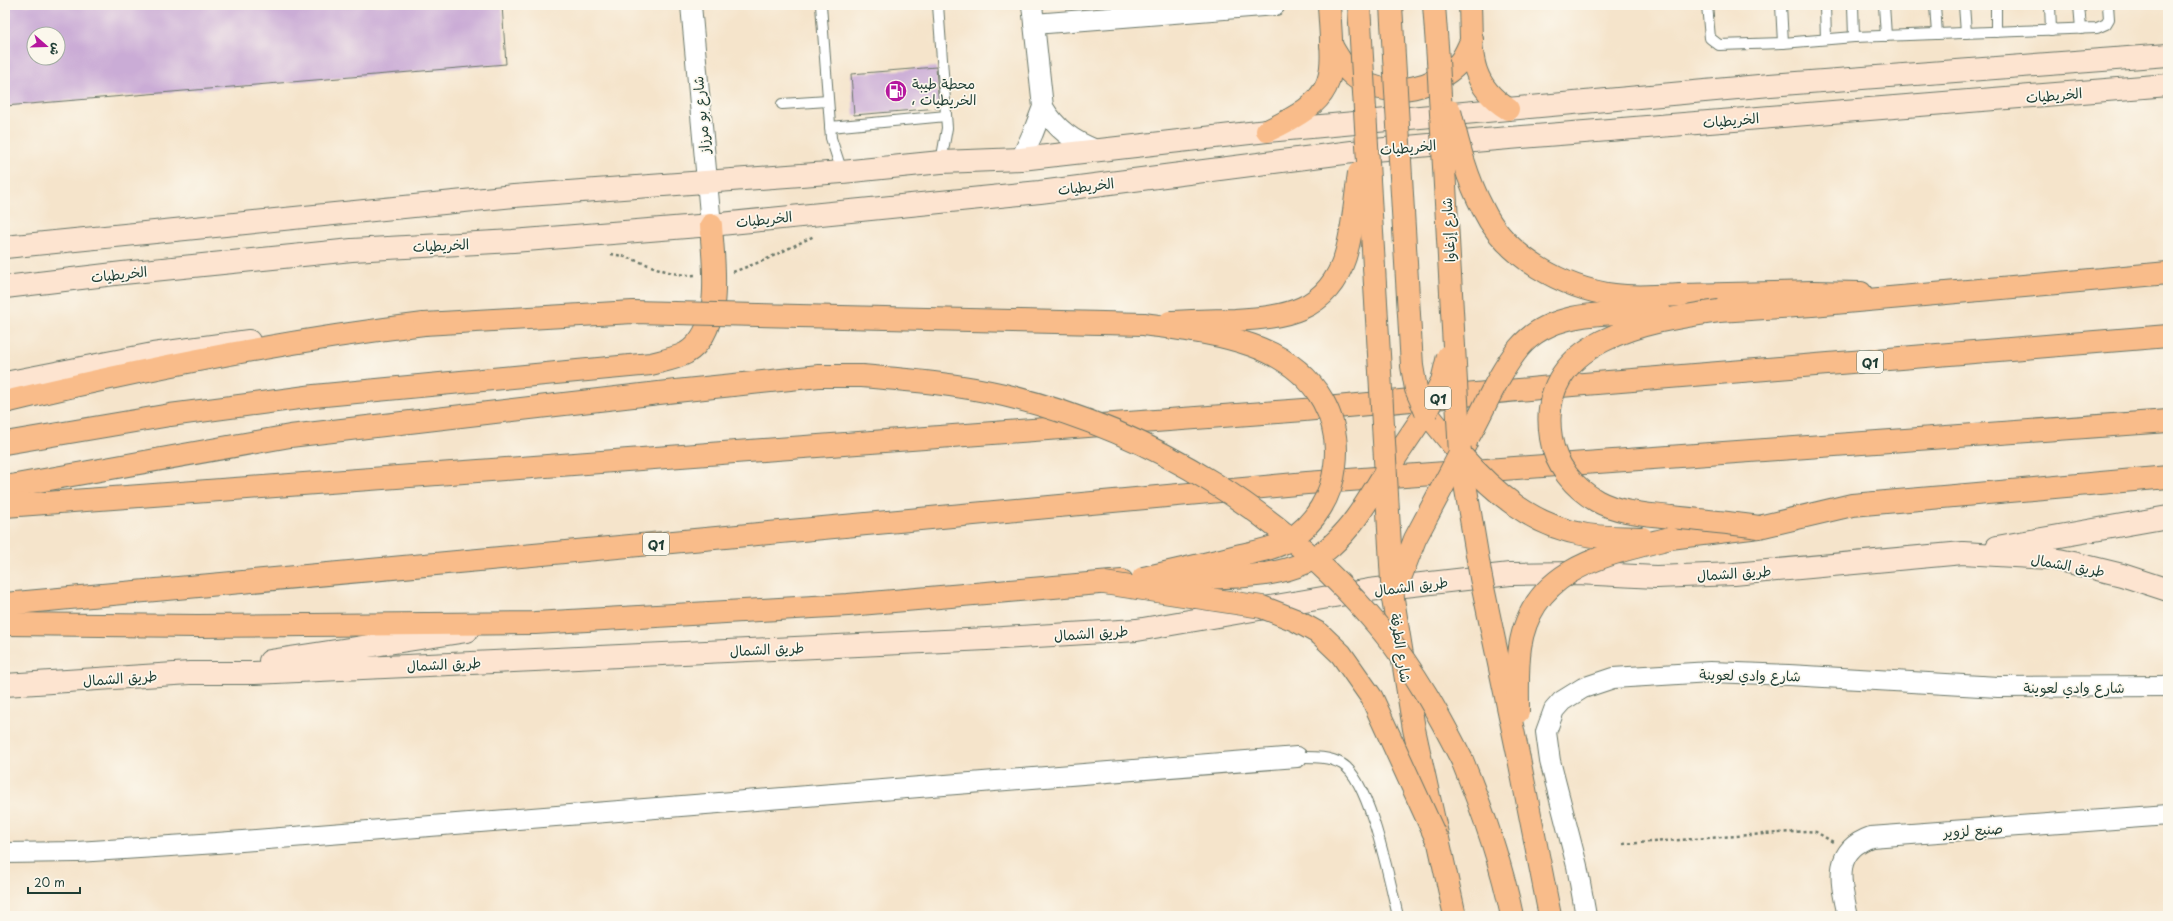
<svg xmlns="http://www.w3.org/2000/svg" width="2173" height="921" font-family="'Playpen Sans','Playpen Sans Arabic',sans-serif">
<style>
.building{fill:#caacd6;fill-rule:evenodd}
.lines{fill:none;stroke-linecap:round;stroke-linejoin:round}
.lane-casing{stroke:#6a7769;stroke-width:12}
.street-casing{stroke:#6a7769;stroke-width:22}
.secondary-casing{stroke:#6a7769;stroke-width:24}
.primary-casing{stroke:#6a7769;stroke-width:24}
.highway-casing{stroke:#6a7769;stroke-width:24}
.path{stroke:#6a7769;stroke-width:2.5;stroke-dasharray:3 3;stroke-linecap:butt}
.lane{stroke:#fff;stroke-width:10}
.street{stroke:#fff;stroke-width:20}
.secondary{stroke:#fde4d0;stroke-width:22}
.primary{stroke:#f9bc8a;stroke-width:22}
.highway{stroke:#f9bc8a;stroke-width:22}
.primary-bridge-casing{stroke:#6a7769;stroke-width:24;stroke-linecap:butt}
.highway-bridge-casing{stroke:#6a7769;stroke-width:24;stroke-linecap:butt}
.primary-bridge{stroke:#f9bc8a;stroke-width:22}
.highway-bridge{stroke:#f9bc8a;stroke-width:22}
.labels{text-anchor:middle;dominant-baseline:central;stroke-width:3.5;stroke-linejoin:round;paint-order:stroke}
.shield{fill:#fbf7ec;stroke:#61756b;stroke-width:1}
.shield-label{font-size:13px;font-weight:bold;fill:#1f3d34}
.poi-label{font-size:14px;fill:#1f3d34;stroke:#fbf7ec;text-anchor:start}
.street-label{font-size:14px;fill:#1f3d34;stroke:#fbf7ec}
</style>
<rect width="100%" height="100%" fill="#fbf7ec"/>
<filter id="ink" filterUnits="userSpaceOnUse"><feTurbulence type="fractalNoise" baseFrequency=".025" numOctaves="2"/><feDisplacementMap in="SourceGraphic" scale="8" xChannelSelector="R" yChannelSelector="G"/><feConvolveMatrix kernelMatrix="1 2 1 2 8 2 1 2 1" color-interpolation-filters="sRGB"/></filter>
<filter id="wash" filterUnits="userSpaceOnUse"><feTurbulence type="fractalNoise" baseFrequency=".012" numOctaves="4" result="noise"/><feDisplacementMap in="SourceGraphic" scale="16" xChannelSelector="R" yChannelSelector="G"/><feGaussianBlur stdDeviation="0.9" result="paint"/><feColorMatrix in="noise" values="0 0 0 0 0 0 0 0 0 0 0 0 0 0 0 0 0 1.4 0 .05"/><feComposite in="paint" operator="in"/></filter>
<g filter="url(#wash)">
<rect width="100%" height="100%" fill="#f5e4cb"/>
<g id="blocks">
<!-- building -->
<g class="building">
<path d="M 5,5 L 502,5 L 506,64 L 5,106 ZM 34,34 L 58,34 L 58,58 L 34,58 Z"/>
<path d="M 936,67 L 939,108 L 854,115 L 851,74 Z"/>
</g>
</g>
</g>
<g filter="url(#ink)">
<use href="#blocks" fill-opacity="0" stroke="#6a7769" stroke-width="1"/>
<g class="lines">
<!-- lane casing -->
<g class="lane-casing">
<g id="lane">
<path d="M 821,5 L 831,138 L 842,172"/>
<path d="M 938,5 L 947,128 L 941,162"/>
<path d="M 1707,5 L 1710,38 L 1719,45 L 1783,43 L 1854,37 L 2097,28 L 2106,24 L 2109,19 L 2108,5"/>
<path d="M 1781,5 L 1783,43"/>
<path d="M 1825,5 L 1826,39"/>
<path d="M 1853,5 L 1854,37"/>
<path d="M 1884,5 L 1886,36"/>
<path d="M 1935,5 L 1937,34"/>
<path d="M 1964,5 L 1966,33"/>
<path d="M 1996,5 L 1996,32"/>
<path d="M 2050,5 L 2051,30"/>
<path d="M 2079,5 L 2081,29"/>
<path d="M 782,104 L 828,101"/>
<path d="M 830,127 L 946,116"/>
<path d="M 1297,757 C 1312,757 1328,756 1342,764 C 1370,780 1390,883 1398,916"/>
</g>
</g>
<!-- street casing -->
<g class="street-casing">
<g id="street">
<path d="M 691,5 L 711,225"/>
<path d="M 1034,24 L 1275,5"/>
<path d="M 1043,107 C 1056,129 1073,141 1096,150"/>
<path d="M 1021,159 L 1033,133 L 1043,107 L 1032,5"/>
<path d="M 5,853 L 77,852 L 217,843 L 1297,757"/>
<path d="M 1586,916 L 1577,866 L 1550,761 L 1546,732 L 1554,710 L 1562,701 L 1583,688 L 1613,678 L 1710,672 L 1789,675 L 1998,687 L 2168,686"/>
<path d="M 1848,916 C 1841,883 1831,851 1871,837 L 2168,815"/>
</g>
</g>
<!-- secondary casing -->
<g class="secondary-casing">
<g id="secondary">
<path d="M 5,247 L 514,196 L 842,172 L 941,162 L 1021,159 L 1267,131 L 1770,85 L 2168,55"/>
<path d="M 5,287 L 123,273 L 352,250 L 513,241 L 711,225 L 1040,192 L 1352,152 L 1485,140 L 2168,85"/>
<path d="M 5,383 L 153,354 L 249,341"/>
<path d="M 1997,547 L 2168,517"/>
<path d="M 270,661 L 467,631"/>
<path d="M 5,685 L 190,673 L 254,673 L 987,639 L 1137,630 L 1369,590 L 1510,574 L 1577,573 L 1656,577 L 1734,574 L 1963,553 L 2049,558 L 2073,563 L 2122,575 L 2168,590"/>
</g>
</g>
<!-- primary casing -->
<g class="primary-casing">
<g id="primary">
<path d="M 1434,5 L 1438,60"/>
<path d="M 1470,5 C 1472,48 1466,83 1508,109"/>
<path d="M 1331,45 C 1339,59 1348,75 1363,82 C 1393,98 1436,87 1459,63 C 1465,56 1468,47 1472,39"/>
<path d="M 1267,131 C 1342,96 1333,79 1329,5"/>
<path d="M 1681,295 L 1813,292 L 1861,293"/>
<path d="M 1385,473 L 1426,412 L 1460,454 L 1466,443"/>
<path d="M 1393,599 L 1414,729 L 1455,916"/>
<path d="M 1519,759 L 1550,916"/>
</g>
</g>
<!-- highway casing -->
<g class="highway-casing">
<g id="highway">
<path d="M 1719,311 L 1812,305 L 2168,273"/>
<path d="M 5,402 C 143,369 283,341 424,324"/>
<path d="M 5,443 L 170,415 L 314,396 L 651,364 C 662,361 675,359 686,353 C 725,329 713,263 711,225"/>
<path d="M 5,487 L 290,436 L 676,391 L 819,376 L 862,376"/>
<path d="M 5,506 L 1304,410 L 1572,385 L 2168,336"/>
<path d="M 1670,538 L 1759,527 L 1852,505 L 2168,477"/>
<path d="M 5,604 L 1307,483 L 2168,421"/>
<path d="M 5,624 L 197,626 L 535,623 L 848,605 L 1122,581"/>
<path d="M 1462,760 C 1483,811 1501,861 1512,916"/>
</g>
</g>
<!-- path -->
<g class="path">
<path d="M 611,254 C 641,258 665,277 696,275"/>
<path d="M 733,272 L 765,260 L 814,236"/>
<path d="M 1623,844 L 1807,831 L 1816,832 L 1833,842"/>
</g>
<!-- lane -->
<use href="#lane" class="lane"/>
<!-- street -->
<use href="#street" class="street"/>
<!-- secondary -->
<use href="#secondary" class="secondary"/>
<!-- primary -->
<use href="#primary" class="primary"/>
<!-- highway -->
<use href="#highway" class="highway"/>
<!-- primary-bridge casing -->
<g class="primary-bridge-casing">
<g id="primary-bridge">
<path d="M 1359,5 L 1393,599"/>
<path d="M 1391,5 L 1412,366 L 1416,389 L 1426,412"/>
<path d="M 1438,60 L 1460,454 L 1481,578 L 1519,759"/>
<path d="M 1450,111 C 1458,144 1467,179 1483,209 C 1506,257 1563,288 1614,295 C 1636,298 1658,296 1681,295"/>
<path d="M 1170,322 C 1192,321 1213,320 1235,320 C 1285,317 1327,312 1345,257 C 1353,231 1355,201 1359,173"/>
<path d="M 1426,412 L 1442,381 L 1448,356"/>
<path d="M 1469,436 C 1485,407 1498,374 1519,348 C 1552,308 1614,314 1660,312"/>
<path d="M 1460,454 C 1494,493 1534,527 1587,535 C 1605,538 1624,537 1642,538"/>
<path d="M 1168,578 C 1221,576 1289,584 1331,546 C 1354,526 1369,498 1385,473"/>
<path d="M 1104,583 L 1262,607 L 1295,620 L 1320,634 L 1341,654 L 1372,698 L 1437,840"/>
<path d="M 1397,586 L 1415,539 L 1460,454"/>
<path d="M 1518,712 C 1518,690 1517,668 1520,647 C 1532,568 1605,555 1670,538"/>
</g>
</g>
<!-- highway-bridge casing -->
<g class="highway-bridge-casing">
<g id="highway-bridge">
<path d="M 1719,311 C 1648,321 1535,339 1551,438 C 1555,465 1574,488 1597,501 C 1619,513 1647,514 1671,517 C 1700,520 1730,523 1759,527"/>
<path d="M 424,324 L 633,312 L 1144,324 C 1207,333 1288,339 1323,401 C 1334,421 1338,443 1335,466 C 1332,495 1315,524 1289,540 C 1274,549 1254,552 1237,556 C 1206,564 1174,571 1143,578"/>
<path d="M 862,376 C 910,380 957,384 1004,395 C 1152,431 1286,513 1383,632 C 1415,671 1439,715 1462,760"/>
</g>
</g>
<!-- primary-bridge -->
<use href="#primary-bridge" class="primary-bridge"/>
<!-- highway-bridge -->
<use href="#highway-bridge" class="highway-bridge"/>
</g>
</g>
<!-- icons -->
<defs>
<g id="fuel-disc" transform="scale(1.15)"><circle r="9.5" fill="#b5179e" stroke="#fbf7ec"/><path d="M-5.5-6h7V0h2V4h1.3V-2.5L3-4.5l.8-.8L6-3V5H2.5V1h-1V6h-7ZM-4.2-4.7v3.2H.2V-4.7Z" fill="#fff"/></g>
</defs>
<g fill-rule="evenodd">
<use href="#fuel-disc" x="896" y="91"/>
</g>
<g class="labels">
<!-- shield labels -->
<g class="shield">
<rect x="1857" y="351" width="26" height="22" rx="3"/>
<rect x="1425" y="387" width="26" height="22" rx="3"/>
<rect x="643" y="533" width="26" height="22" rx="3"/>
</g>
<g class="shield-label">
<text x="1870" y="362">Q1</text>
<text x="1438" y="398">Q1</text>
<text x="656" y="544">Q1</text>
</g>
<!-- poi labels -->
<g class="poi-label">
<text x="912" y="83">محطة طيبة<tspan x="912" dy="16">، الخريطيات</tspan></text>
</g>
<!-- street labels -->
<g class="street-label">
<text transform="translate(2054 95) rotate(-5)">الخريطيات</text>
<text transform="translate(701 115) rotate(-95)">شارع بو مرزاز</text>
<text transform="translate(1731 120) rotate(-5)">الخريطيات</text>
<text transform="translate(1408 147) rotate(-5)">الخريطيات</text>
<text transform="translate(1086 186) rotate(-7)">الخريطيات</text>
<text transform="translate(764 219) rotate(-6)">الخريطيات</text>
<text transform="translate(1448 230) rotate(-93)">شارع إزغاوا</text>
<text transform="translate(441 245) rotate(-3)">الخريطيات</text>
<text transform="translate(119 274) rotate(-6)">الخريطيات</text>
<text transform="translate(2068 565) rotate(10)">طريق الشمال</text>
<text transform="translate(1734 573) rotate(-4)">طريق الشمال</text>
<text transform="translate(1411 586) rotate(-7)">طريق الشمال</text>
<text transform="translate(1091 633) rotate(-4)">طريق الشمال</text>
<text transform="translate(1401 648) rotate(81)">شارع الطرفة</text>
<text transform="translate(767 649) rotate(-3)">طريق الشمال</text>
<text transform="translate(444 664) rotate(-3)">طريق الشمال</text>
<text transform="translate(1750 675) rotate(1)">شارع وادي لعوينة</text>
<text transform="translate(120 678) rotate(-4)">طريق الشمال</text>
<text x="2074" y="687">شارع وادي لعوينة</text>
<text transform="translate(1973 830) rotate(-4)">صنيع لزوير</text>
</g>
</g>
<!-- margin -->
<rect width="2173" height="921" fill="none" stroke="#fbf7ec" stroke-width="20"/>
<!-- north arrow -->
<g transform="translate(46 46) rotate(110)"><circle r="19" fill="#fbf7ec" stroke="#a3ada2"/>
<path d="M0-3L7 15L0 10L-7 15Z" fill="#b5179e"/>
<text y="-6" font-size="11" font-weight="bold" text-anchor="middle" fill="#1f3d34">ش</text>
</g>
<!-- scale -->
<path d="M28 887v6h52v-6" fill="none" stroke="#1f3d34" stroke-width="2"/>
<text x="34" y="887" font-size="12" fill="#1f3d34" stroke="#fbf7ec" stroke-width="3" paint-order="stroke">20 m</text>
</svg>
